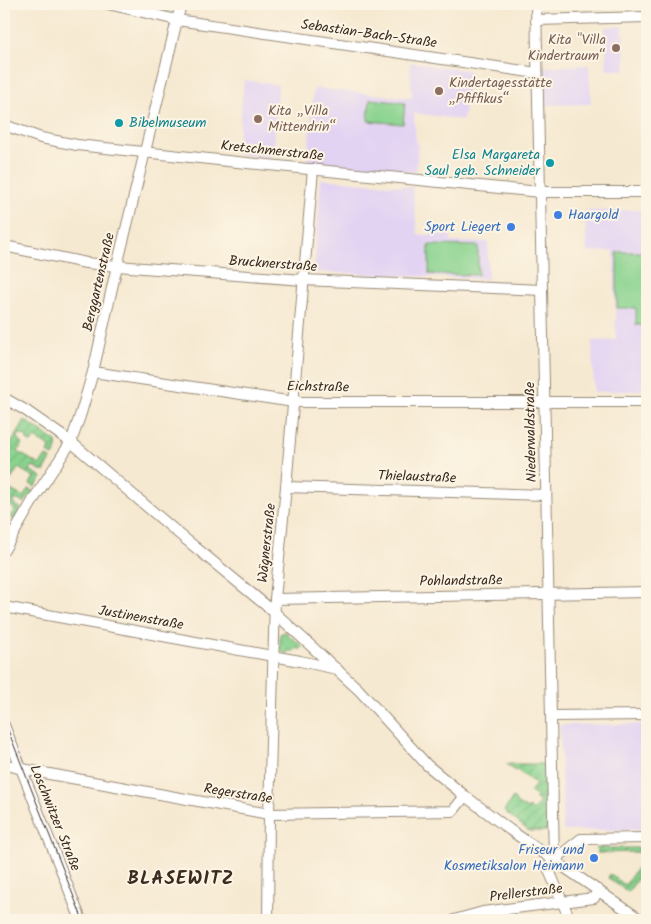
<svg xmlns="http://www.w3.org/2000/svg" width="651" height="924" font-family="Kalam,sans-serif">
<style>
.built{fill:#e3d3f3}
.grass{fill:url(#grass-dots);stroke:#627e56}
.park{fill:url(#park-crowns);stroke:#627e56}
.garden{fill:url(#garden-furrows);stroke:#627e56}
.pitch{fill:#8ad38f;stroke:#627e56}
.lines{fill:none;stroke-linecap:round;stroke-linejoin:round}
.minor-casing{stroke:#988a78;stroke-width:12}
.minor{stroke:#fff;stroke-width:10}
.tram{stroke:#3b2a1e;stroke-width:1}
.education-dot{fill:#8d6e63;stroke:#fcf5e5;stroke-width:2}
.culture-dot{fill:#0f9aa8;stroke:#fcf5e5;stroke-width:2}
.shop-dot{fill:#3f7fe0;stroke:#fcf5e5;stroke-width:2}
.labels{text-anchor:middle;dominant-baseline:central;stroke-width:4;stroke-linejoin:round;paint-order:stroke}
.street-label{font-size:14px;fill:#3b2a1e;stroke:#fcf5e5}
.education-label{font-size:14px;fill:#785e54;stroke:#fcf5e5;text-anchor:start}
.culture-label{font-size:14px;fill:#0d838f;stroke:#fcf5e5;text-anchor:start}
.shop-label{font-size:14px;fill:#366cbe;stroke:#fcf5e5;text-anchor:end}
.district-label{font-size:19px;font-weight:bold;letter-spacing:1px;fill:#3b2a1e;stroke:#fcf5e5}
</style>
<defs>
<pattern id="grass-dots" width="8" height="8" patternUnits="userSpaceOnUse" patternTransform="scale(1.25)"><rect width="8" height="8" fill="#8ad38f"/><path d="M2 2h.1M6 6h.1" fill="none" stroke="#78b57b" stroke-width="1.8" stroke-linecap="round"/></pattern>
<pattern id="park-crowns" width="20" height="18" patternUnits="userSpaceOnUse" patternTransform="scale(1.25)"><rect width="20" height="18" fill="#8ad38f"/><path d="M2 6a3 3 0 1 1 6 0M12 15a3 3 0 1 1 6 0" fill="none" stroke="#78b57b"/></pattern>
<pattern id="garden-furrows" width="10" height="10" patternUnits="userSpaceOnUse" patternTransform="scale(1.25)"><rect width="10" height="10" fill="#8ad38f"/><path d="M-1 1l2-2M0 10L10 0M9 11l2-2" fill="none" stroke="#78b57b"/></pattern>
</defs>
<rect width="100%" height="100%" fill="#fcf5e5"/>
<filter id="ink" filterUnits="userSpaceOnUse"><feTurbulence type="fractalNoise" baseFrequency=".02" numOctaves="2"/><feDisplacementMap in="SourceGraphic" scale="10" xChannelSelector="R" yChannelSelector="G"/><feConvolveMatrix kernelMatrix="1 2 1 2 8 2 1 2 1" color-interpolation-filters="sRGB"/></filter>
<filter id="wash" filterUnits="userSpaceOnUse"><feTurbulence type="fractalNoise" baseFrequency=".0096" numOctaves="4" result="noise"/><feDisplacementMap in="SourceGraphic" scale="20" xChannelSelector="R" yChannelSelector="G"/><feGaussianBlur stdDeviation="1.12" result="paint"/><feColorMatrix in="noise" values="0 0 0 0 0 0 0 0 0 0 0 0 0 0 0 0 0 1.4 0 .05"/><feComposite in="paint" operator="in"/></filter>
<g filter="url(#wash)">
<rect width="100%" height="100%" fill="#f6e9d1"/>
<!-- built -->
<g class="built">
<path d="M 623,26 L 626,70 L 607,70 L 605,27 Z"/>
<path d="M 410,62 L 470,71 L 463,120 L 414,113 L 416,144 L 418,145 L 416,172 L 307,162 L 314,88 L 412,98 Z"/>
<path d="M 589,65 L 591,104 L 545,105 L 544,67 Z"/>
<path d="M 244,80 L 278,85 L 273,157 L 237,154 Z"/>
<path d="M 321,179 L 412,187 L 418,235 L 451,235 L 451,242 L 488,242 L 488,279 L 314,272 Z"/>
<path d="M 647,210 L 647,390 L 594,392 L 592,341 L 616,340 L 614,251 L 587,252 L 585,211 Z"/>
<path d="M 647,724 L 647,829 L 564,831 L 563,829 L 560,725 Z"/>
</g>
<!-- grass -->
<path class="grass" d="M 285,632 L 303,647 L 300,650 L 298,648 L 293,651 L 288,651 L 287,654 L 280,651 L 280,634 Z"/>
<!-- park -->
<path class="park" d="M 146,4 L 174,4 L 172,8 L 164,14 L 145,9 Z"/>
<!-- garden -->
<g class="garden">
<path d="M 25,420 L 56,442 L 57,449 L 53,456 L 48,453 L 50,447 L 35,438 L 31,443 L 27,440 L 26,436 L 19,434 L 18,435 L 18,440 L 22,443 L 18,452 L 40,465 L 46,456 L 51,459 L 44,472 L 32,466 L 30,470 L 42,477 L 35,487 L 30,484 L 34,477 L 18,468 L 11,480 L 4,478 L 4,456 Z"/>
<path d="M 4,486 L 23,497 L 28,489 L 33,491 L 24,503 L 15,499 L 13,504 L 21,508 L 14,520 L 10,517 L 15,509 L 4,502 Z"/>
<path d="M 506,764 L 545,764 L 547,831 L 529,831 L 504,811 L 513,798 L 516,801 L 515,802 L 522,807 L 523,806 L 527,809 L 529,807 L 533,811 L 540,802 L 535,798 L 536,796 L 530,792 L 536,784 L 517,770 L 515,771 Z"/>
<path d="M 596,848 L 644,848 L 644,852 L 597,853 Z"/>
<path d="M 642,859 L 644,859 L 645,868 L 628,892 L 608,878 L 610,874 L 625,885 L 642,861 Z"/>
</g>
<!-- pitch -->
<g class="pitch">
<path d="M 370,99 L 405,103 L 403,124 L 368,121 Z"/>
<path d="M 429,245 L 478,246 L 478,275 L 429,274 Z"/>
<path d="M 617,252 L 647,252 L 647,325 L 636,325 L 636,308 L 617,308 Z"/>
</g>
</g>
<g filter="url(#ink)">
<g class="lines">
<!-- minor casing -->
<g class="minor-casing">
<g id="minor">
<path d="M 108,4 L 177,20 L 537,73"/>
<path d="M 536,4 L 554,860"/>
<path d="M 536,20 L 647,17"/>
<path d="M 4,125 L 41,138 L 77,145 L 237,162 L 540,192 L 647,192"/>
<path d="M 4,246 L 86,263 L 117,266 L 303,280 L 542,290"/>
<path d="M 93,372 L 294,402 L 647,402"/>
<path d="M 4,398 L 25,410 L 71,442 L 178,533 L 274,612 L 359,690 L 427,765 L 465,796 L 510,830 L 641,920"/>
<path d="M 286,487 L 546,495"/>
<path d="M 4,550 L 35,497 L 71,442 L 81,413 L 93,372 L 117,266 L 181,4"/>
<path d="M 275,599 L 647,592"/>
<path d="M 4,607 L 300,661 L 337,669"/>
<path d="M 551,716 L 647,715"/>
<path d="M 4,725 L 81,920"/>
<path d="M 4,764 L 22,769 L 269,814 L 453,811 L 465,796"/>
<path d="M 268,920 L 269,814 L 275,599 L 286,487 L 313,169"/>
<path d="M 454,920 L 483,912 L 594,898 L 598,890"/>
<path d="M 570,920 L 548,868 L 554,860 L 581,839 L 647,838"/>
</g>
</g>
<!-- minor -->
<use href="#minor" class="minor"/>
<!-- tram -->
<path class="tram" d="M 4,720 L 83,920"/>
</g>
</g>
<!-- markers -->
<g class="education-dot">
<circle cx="616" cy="48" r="5"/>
<circle cx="439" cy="91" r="5"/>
<circle cx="258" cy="119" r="5"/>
</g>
<g class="culture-dot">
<circle cx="119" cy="123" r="5"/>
<circle cx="550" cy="163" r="5"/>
</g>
<g class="shop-dot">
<circle cx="558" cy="215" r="5"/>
<circle cx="511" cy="227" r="5"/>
<circle cx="594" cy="858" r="5"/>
</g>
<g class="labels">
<!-- street labels -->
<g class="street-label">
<text transform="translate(369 34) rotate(8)">Sebastian-Bach-Straße</text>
<text transform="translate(272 151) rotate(6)">Kretschmerstraße</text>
<text transform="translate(273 264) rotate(4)">Brucknerstraße</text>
<text transform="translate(99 282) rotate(-77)">Berggartenstraße</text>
<text transform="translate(318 387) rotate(1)">Eichstraße</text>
<text transform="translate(531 432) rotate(-91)">Niederwaldstraße</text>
<text transform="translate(417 477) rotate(2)">Thielaustraße</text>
<text transform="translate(267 543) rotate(-84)">Wägnerstraße</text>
<text transform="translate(461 581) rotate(-1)">Pohlandstraße</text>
<text transform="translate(141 618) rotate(10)">Justinenstraße</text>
<text transform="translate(238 794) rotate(9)">Regerstraße</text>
<text transform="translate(55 818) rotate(68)">Loschwitzer Straße</text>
<text transform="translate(526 893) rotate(-7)">Prellerstraße</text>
</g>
<!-- education labels -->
<g class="education-label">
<text x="606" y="40" text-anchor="end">Kita "Villa<tspan x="606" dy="16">Kindertraum“</tspan></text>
<text x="449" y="83">Kindertagesstätte<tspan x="449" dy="16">„Pfiffikus“</tspan></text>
<text x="268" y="111">Kita „Villa<tspan x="268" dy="16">Mittendrin“</tspan></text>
</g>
<!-- culture labels -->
<g class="culture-label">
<text x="129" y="123">Bibelmuseum</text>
<text x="540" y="155" text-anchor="end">Elsa Margareta<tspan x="540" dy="16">Saul geb. Schneider</tspan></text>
</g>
<!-- shop labels -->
<g class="shop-label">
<text x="568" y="215" text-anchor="start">Haargold</text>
<text x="501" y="227">Sport Liegert</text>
<text x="584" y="850">Friseur und<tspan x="584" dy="16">Kosmetiksalon Heimann</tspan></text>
</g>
<!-- district labels -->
<g class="district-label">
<text x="181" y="879">BLASEWITZ</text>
</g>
</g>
<!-- margin -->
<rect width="651" height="924" fill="none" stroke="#fcf5e5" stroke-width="20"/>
</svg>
